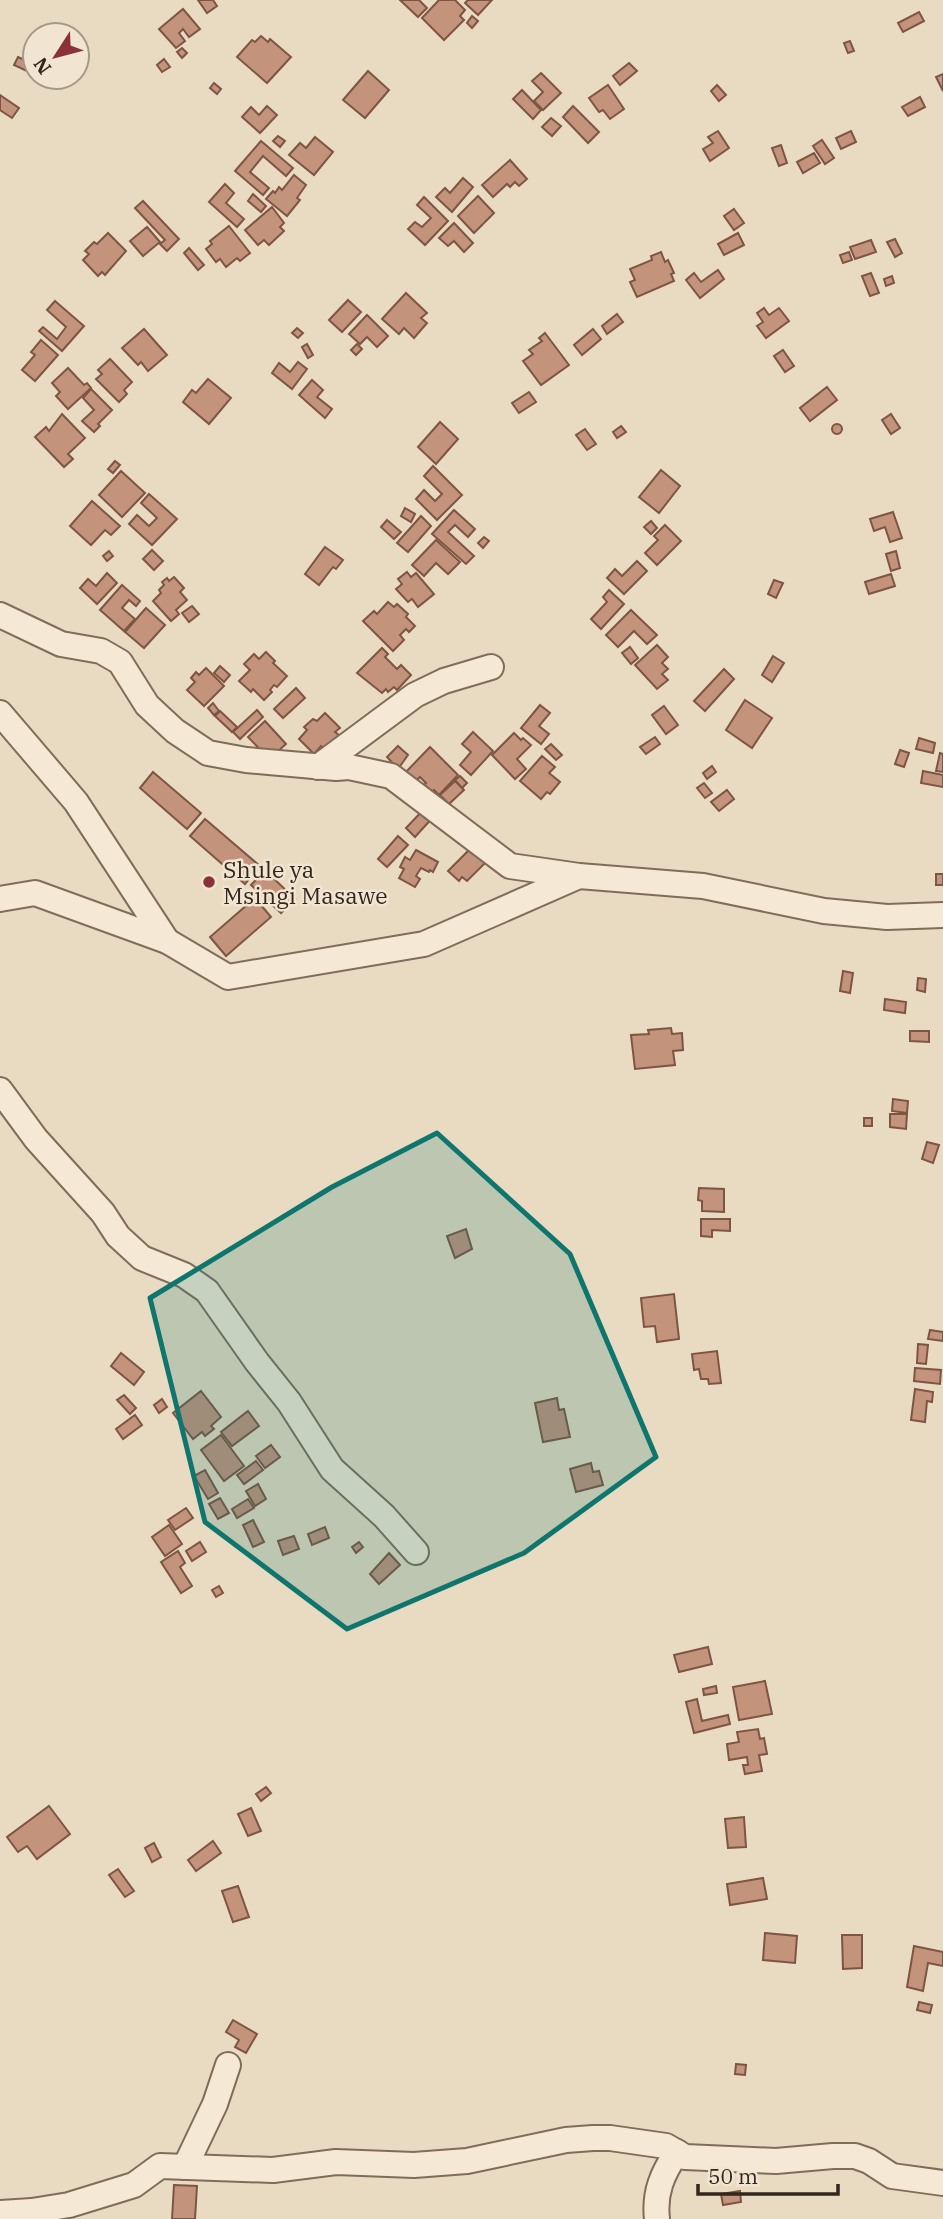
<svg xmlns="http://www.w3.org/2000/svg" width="943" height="2219" font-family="'IBM Plex Serif',serif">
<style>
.building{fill:#c4937c;stroke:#7e5543;stroke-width:2}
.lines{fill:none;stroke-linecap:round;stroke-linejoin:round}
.minor-casing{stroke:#816c5b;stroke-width:28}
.minor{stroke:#f5e8d5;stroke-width:24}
.marked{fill:#0f766e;fill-opacity:0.2;stroke:#0f766e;stroke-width:5;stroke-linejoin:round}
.poi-dot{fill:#8a313a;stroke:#f1e5d1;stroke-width:2.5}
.labels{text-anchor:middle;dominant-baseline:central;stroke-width:5;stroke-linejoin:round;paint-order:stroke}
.poi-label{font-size:23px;fill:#32261e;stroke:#f1e5d1;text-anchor:start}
</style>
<rect width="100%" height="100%" fill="#e9dac2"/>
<!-- building -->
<g class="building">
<path d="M 198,0 L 213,0 L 217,6 L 207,13 Z"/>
<path d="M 400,0 L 419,0 L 427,8 L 418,17 Z"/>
<path d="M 439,0 L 455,0 L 465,10 L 460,16 L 464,20 L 444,40 L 422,18 Z"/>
<path d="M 468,0 L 492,0 L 478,15 L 465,3 Z"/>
<path d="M 183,9 L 200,29 L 189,37 L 183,29 L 179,33 L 185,41 L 176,48 L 159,29 Z"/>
<path d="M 919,12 L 924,21 L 903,32 L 898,23 Z"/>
<path d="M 472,16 L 478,21 L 472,28 L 467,23 Z"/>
<path d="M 261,36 L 268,42 L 270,39 L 291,57 L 267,83 L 237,57 L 252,40 L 255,42 Z"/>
<path d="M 850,41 L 854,51 L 848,53 L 844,43 Z"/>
<path d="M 182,48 L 187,53 L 182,58 L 177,52 Z"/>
<path d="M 18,57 L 33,64 L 29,72 L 14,65 Z"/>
<path d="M 164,59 L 170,67 L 162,72 L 157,65 Z"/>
<path d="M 629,63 L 637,71 L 620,85 L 613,76 Z"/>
<path d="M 368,71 L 389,90 L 365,118 L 343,100 Z"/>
<path d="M 541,73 L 561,93 L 543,110 L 534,101 L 543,92 L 532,81 Z"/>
<path d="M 943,74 L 943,91 L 936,77 Z"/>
<path d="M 214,83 L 221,89 L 217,94 L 210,88 Z"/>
<path d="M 608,85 L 624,109 L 610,119 L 603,110 L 599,112 L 589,98 Z"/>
<path d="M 717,85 L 726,95 L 719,101 L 711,91 Z"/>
<path d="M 522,90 L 541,110 L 533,119 L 513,99 Z"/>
<path d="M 0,95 L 19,108 L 12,118 L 0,110 Z"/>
<path d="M 920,97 L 925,107 L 908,116 L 902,107 Z"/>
<path d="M 267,106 L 277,115 L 260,133 L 242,117 L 251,107 L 259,115 Z"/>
<path d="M 573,106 L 599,132 L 588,143 L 563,117 Z"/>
<path d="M 551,118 L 561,126 L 552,136 L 542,127 Z"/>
<path d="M 718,131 L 729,148 L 710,161 L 703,149 L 713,143 L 708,137 Z"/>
<path d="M 851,131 L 856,142 L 841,149 L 836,138 Z"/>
<path d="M 278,136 L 285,141 L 280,147 L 273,141 Z"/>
<path d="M 315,137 L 333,152 L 314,175 L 289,155 L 300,143 L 306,148 Z"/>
<path d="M 822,140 L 834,158 L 825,164 L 813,146 Z"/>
<path d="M 261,141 L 293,168 L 286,176 L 263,156 L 250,172 L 269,188 L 263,195 L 235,171 Z"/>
<path d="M 781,145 L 787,163 L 779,166 L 772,148 Z"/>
<path d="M 814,153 L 820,163 L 803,173 L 797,162 Z"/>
<path d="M 510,160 L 527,179 L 519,186 L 515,182 L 510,187 L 507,184 L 493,197 L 482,185 Z"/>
<path d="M 294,175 L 306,185 L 297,198 L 300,200 L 287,216 L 266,199 L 273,191 L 275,193 L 279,187 L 282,190 Z"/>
<path d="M 463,178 L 473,187 L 452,212 L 436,197 L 445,188 L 450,193 Z"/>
<path d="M 225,184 L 234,193 L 226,203 L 244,219 L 237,227 L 209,202 Z"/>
<path d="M 253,194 L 266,206 L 261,212 L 248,201 Z"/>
<path d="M 478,196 L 494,213 L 474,233 L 458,216 Z"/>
<path d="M 424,197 L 448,221 L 425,245 L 408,229 L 415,222 L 422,227 L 431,218 L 417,205 Z"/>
<path d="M 143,201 L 179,239 L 167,251 L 160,244 L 165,240 L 135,208 Z"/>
<path d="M 272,207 L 284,223 L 280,227 L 284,231 L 269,245 L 264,240 L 258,245 L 245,230 Z"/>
<path d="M 734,209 L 744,223 L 734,230 L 724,216 Z"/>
<path d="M 454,223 L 473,243 L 464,252 L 454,241 L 448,246 L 439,238 Z"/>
<path d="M 229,226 L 250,253 L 240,261 L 237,258 L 226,267 L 220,259 L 216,262 L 206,249 L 212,244 L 210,241 Z"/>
<path d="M 147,227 L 160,242 L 143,256 L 130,241 Z"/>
<path d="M 108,233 L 126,251 L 105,275 L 102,272 L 98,276 L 83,260 L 89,254 L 85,251 L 94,242 L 97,244 Z"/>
<path d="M 738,233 L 744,245 L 724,255 L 718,244 Z"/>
<path d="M 895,239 L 902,253 L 895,257 L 887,242 Z"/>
<path d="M 871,240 L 876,252 L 855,259 L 850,247 Z"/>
<path d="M 189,248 L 204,265 L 198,270 L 184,253 Z"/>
<path d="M 661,252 L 665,262 L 668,260 L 674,273 L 671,274 L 674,281 L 637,297 L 630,282 L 635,280 L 630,269 L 652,260 L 651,256 Z"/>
<path d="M 849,252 L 852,260 L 843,263 L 840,255 Z"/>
<path d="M 718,270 L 724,279 L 700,298 L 686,280 L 694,273 L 701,282 Z"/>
<path d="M 871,273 L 879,293 L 870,296 L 862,276 Z"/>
<path d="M 892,276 L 894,283 L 886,286 L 884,279 Z"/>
<path d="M 406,293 L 427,313 L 421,318 L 427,323 L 414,338 L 404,328 L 399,334 L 382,319 Z"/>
<path d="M 348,300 L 361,312 L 342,332 L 329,320 Z"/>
<path d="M 55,301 L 84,326 L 62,351 L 39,331 L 43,327 L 57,339 L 66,327 L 47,310 Z"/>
<path d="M 764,308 L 769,315 L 779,308 L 789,321 L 766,338 L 757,326 L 763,322 L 757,313 Z"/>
<path d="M 617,314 L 623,322 L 607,334 L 602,326 Z"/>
<path d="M 367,315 L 388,336 L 377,347 L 367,337 L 360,344 L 349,334 Z"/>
<path d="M 297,328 L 303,333 L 298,338 L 292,333 Z"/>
<path d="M 144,329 L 167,355 L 148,371 L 141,362 L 138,365 L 122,348 Z"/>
<path d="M 593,329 L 601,339 L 582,355 L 574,345 Z"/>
<path d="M 545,333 L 569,365 L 541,385 L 523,361 L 533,354 L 529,350 L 542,341 L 539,338 Z"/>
<path d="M 41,340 L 58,355 L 35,381 L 22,370 L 35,355 L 31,352 Z"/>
<path d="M 307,344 L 313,355 L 308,358 L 302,347 Z"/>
<path d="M 357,344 L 362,349 L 356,355 L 351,350 Z"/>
<path d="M 783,350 L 794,366 L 785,372 L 774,356 Z"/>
<path d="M 110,359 L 132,382 L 124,390 L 127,394 L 119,402 L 96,379 L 102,374 L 98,370 Z"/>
<path d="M 298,362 L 307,369 L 292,389 L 272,373 L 279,363 L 290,372 Z"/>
<path d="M 68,368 L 84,385 L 87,383 L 91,388 L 68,409 L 56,396 L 60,392 L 52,383 Z"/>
<path d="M 208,379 L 231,398 L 209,424 L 183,402 L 192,390 L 196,393 Z"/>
<path d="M 312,380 L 323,390 L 317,397 L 332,409 L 325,418 L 299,395 Z"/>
<path d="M 827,387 L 837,400 L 810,421 L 800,408 Z"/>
<path d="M 91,389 L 112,410 L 98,424 L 100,426 L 94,432 L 82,421 L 94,410 L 83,398 Z"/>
<path d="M 529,392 L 536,402 L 519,413 L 512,403 Z"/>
<path d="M 62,414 L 85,438 L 68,454 L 73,459 L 64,467 L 35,437 L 46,427 L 49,431 Z"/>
<path d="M 891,414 L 900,428 L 891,434 L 882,420 Z"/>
<path d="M 440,422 L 458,439 L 436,464 L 418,447 Z"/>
<circle cx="837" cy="429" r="5"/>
<path d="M 621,426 L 626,432 L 617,438 L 613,432 Z"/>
<path d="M 585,429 L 596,444 L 587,450 L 576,435 Z"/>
<path d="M 115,461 L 120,465 L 113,473 L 108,469 Z"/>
<path d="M 433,466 L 462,495 L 437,520 L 416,499 L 424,490 L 435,501 L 442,494 L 424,476 Z"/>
<path d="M 661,470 L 680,486 L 659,513 L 639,497 Z"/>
<path d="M 121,471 L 145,493 L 122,517 L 99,495 Z"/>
<path d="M 149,494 L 177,519 L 152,545 L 129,524 L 137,515 L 149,526 L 157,518 L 141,503 Z"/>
<path d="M 92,501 L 120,526 L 111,535 L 105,530 L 91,545 L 70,526 Z"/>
<path d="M 405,508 L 415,514 L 411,522 L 401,516 Z"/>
<path d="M 454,510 L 475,529 L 468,537 L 455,525 L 448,532 L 474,556 L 466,564 L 432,534 Z"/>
<path d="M 893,512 L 902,538 L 890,542 L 885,527 L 874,531 L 870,519 Z"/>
<path d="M 421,516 L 431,526 L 408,552 L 397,543 Z"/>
<path d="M 387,520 L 401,532 L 394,539 L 381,527 Z"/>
<path d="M 651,521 L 657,528 L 651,534 L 644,527 Z"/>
<path d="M 665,525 L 681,541 L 657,565 L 645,553 L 658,540 L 654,536 Z"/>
<path d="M 484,537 L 489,541 L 483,548 L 478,543 Z"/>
<path d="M 436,540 L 460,562 L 448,574 L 436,563 L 424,576 L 412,565 Z"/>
<path d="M 325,547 L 343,560 L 336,569 L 333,567 L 319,585 L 305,574 Z"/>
<path d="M 152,550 L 163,561 L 154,570 L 143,559 Z"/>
<path d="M 109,551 L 113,556 L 107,561 L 103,556 Z"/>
<path d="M 896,551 L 900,568 L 891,571 L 886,554 Z"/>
<path d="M 637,561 L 647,571 L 624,594 L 607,578 L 615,569 L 622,576 Z"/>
<path d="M 407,572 L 411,577 L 416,573 L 434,594 L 418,607 L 412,599 L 408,602 L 396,589 L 402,584 L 398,579 Z"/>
<path d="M 107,573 L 117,583 L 97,604 L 80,588 L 88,579 L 96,586 Z"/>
<path d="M 891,574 L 895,586 L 869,594 L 865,582 Z"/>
<path d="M 174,577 L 184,588 L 180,592 L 187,600 L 176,610 L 179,614 L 171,621 L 153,601 L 161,593 L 159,590 L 164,585 L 162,582 L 167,578 L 169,581 Z"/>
<path d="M 774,580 L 783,583 L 776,598 L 768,594 Z"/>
<path d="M 122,585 L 140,601 L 136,606 L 129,600 L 122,608 L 135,619 L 124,631 L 100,610 Z"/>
<path d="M 609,590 L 624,604 L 601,629 L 591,619 L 607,602 L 603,597 Z"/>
<path d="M 388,602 L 394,607 L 397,604 L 408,614 L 406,617 L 415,626 L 409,632 L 406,629 L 400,635 L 404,640 L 393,651 L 363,621 L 374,611 L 377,614 Z"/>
<path d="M 192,606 L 199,614 L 189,622 L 182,613 Z"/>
<path d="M 146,608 L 165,625 L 144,648 L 125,632 Z"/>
<path d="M 631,610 L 657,635 L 647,644 L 634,631 L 618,647 L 606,635 Z"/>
<path d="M 657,645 L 668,657 L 662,663 L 668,669 L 662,674 L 668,680 L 657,689 L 635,665 Z"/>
<path d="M 630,647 L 638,658 L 631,664 L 622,653 Z"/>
<path d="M 382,648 L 388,654 L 385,657 L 397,669 L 401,665 L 411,675 L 397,690 L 394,687 L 388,692 L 386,689 L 382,693 L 357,673 Z"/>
<path d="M 266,652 L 275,661 L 273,663 L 287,676 L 277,687 L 274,685 L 270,690 L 272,692 L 264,700 L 253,689 L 251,692 L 239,681 L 250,670 L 244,664 L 254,654 L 259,659 Z"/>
<path d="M 773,656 L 784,663 L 772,682 L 762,675 Z"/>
<path d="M 220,666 L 230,675 L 224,682 L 214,673 Z"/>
<path d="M 206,668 L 224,686 L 204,706 L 187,690 L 195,682 L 191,678 L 196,672 L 199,675 Z"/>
<path d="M 724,669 L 734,679 L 705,711 L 694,701 Z"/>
<path d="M 296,688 L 305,698 L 283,718 L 274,709 Z"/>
<path d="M 745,700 L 772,718 L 752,748 L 726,730 Z"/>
<path d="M 213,703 L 219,711 L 214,715 L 208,708 Z"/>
<path d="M 540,705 L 550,713 L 539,726 L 549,734 L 541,744 L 521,728 Z"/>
<path d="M 664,706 L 678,725 L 666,734 L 652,715 Z"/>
<path d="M 257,710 L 263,717 L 240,739 L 233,732 Z"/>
<path d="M 220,711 L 237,727 L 232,732 L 215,716 Z"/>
<path d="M 325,713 L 340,728 L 335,732 L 339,735 L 325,749 L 321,746 L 314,754 L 299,739 L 307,730 L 304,727 L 313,719 L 317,721 Z"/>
<path d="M 265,721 L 286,744 L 269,759 L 248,737 Z"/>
<path d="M 473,732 L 493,751 L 471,775 L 460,765 L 471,752 L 462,744 Z"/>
<path d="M 514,733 L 521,740 L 523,738 L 531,745 L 517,759 L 526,769 L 515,779 L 492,755 Z"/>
<path d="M 655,737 L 660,744 L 646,754 L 640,747 Z"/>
<path d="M 919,738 L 935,743 L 933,753 L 916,749 Z"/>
<path d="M 551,744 L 562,755 L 556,760 L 545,749 Z"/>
<path d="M 398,746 L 408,755 L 398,769 L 387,757 Z"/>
<path d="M 430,747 L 458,775 L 439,795 L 434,790 L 430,794 L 422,787 L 426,783 L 420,777 L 413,784 L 403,775 Z"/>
<path d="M 900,750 L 909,753 L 904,767 L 895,764 Z"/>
<path d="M 940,753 L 943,754 L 943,772 L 936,771 Z"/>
<path d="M 542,756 L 555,767 L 549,773 L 560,782 L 550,794 L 547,792 L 541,799 L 520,781 Z"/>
<path d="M 712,766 L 716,772 L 707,779 L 703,773 Z"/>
<path d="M 923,771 L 943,775 L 943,787 L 921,783 Z"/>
<path d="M 153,772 L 201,813 L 187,829 L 140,788 Z"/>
<path d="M 460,776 L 467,783 L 462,788 L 455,780 Z"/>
<path d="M 455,781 L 464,790 L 449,804 L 440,795 Z"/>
<path d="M 704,783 L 712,793 L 705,798 L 697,788 Z"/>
<path d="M 727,790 L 734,799 L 719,811 L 711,802 Z"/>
<path d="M 426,807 L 435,815 L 415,837 L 406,828 Z"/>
<path d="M 205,819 L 260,866 L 245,884 L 190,836 Z"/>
<path d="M 398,836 L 408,845 L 387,867 L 378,859 Z"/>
<path d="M 473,846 L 488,860 L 467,881 L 462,877 L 459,881 L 448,871 Z"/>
<path d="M 416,850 L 438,862 L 433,872 L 430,870 L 429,872 L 421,868 L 416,876 L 420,879 L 415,887 L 399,878 L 404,869 L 400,867 L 405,857 L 410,860 Z"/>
<path d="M 265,870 L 295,899 L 281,913 L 251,885 Z"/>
<rect x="936" y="874" width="7" height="11"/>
<path d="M 255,898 L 271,917 L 226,956 L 210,937 Z"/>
<path d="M 843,971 L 853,973 L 850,993 L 840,991 Z"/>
<path d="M 918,978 L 926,979 L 925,992 L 917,990 Z"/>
<path d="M 885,999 L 906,1002 L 905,1013 L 884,1010 Z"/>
<path d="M 671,1028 L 672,1034 L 682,1033 L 683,1050 L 673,1051 L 675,1065 L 635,1069 L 631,1035 L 649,1034 L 648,1030 Z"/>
<path d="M 910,1031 L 929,1031 L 929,1042 L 910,1041 Z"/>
<path d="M 893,1099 L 908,1101 L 907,1113 L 892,1111 Z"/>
<path d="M 890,1114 L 907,1114 L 906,1129 L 890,1127 Z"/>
<rect x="864" y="1118" width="8" height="8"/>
<path d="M 927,1142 L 939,1145 L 933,1163 L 922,1159 Z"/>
<path d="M 699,1188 L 724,1189 L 724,1212 L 702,1211 L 702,1201 L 698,1200 Z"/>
<path d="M 701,1219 L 730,1219 L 730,1231 L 712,1230 L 712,1237 L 701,1236 Z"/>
<path d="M 466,1229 L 472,1249 L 455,1258 L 447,1236 Z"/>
<path d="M 674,1294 L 679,1339 L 657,1342 L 655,1326 L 644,1327 L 641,1298 Z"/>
<path d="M 930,1330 L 943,1332 L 943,1341 L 928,1339 Z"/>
<path d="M 918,1344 L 928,1345 L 926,1364 L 917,1363 Z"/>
<path d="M 717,1351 L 721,1383 L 709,1384 L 708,1379 L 701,1379 L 699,1369 L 694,1370 L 692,1354 Z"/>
<path d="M 121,1353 L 144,1372 L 134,1385 L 111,1366 Z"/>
<path d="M 915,1368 L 941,1370 L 940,1384 L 914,1381 Z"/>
<path d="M 915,1389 L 933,1392 L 932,1402 L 927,1401 L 925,1422 L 911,1420 Z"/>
<path d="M 201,1391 L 221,1417 L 211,1426 L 214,1429 L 205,1436 L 202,1432 L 193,1439 L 173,1413 Z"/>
<path d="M 124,1395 L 136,1408 L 130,1414 L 117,1400 Z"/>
<path d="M 557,1398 L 559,1410 L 564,1409 L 570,1437 L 543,1442 L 535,1403 Z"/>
<path d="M 162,1399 L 167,1407 L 159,1413 L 154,1405 Z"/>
<path d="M 248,1411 L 259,1426 L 232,1446 L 221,1432 Z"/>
<path d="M 135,1415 L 142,1425 L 123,1439 L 116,1429 Z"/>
<path d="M 221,1435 L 244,1466 L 224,1481 L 201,1450 Z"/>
<path d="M 271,1445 L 280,1457 L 265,1468 L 256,1456 Z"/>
<path d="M 256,1461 L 263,1470 L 244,1484 L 237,1475 Z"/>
<path d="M 591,1463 L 593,1472 L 599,1471 L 603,1485 L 576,1492 L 570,1469 Z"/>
<path d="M 205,1470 L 218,1493 L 208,1499 L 194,1476 Z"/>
<path d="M 258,1484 L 266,1499 L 255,1506 L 246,1491 Z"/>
<path d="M 220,1498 L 229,1513 L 218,1519 L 209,1504 Z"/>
<path d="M 248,1499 L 254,1508 L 237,1518 L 232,1509 Z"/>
<path d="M 186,1508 L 193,1518 L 175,1530 L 168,1520 Z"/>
<path d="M 253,1520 L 264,1542 L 253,1547 L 243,1525 Z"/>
<path d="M 169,1525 L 182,1544 L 165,1556 L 152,1537 Z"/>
<path d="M 325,1527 L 329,1538 L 312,1545 L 308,1534 Z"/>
<path d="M 294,1536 L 299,1549 L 283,1555 L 278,1541 Z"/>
<path d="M 200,1542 L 206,1552 L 192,1561 L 186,1551 Z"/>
<path d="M 359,1542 L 363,1547 L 356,1553 L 352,1547 Z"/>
<path d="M 178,1551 L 185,1563 L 180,1567 L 192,1586 L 181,1593 L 161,1562 Z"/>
<path d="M 389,1553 L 400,1565 L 379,1584 L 370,1574 Z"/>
<path d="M 219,1586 L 223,1593 L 216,1597 L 212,1590 Z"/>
<path d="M 708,1647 L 712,1664 L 679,1672 L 674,1655 Z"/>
<path d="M 765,1681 L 772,1714 L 739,1720 L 733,1687 Z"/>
<path d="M 716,1686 L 717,1693 L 704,1695 L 703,1689 Z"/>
<path d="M 697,1699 L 702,1721 L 728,1715 L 730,1724 L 694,1733 L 686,1702 Z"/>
<path d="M 758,1729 L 760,1739 L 764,1738 L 767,1754 L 759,1755 L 762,1771 L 745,1774 L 743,1765 L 748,1765 L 747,1757 L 729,1760 L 727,1744 L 739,1742 L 737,1732 Z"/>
<path d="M 266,1787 L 271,1793 L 261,1801 L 256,1794 Z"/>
<path d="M 49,1806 L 70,1834 L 37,1859 L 27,1846 L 18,1852 L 7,1837 Z"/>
<path d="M 251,1808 L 261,1831 L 248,1836 L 238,1814 Z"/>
<path d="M 744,1817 L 746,1847 L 728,1848 L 725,1819 Z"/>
<path d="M 213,1841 L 221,1853 L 196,1871 L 188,1860 Z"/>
<path d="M 154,1843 L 161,1857 L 152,1862 L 145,1848 Z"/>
<path d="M 118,1869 L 134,1891 L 125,1897 L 109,1875 Z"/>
<path d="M 763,1878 L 767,1899 L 730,1905 L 727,1884 Z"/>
<path d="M 238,1886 L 249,1917 L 233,1922 L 222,1891 Z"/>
<path d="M 765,1933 L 797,1936 L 795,1963 L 763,1960 Z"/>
<path d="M 842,1935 L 862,1935 L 862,1968 L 843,1969 Z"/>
<path d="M 914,1946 L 943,1952 L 943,1966 L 928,1963 L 923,1991 L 907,1987 Z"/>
<path d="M 919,2002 L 932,2005 L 930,2013 L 917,2010 Z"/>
<path d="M 233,2020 L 257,2034 L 246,2053 L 235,2047 L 239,2040 L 226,2032 Z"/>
<path d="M 736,2064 L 746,2065 L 745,2075 L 735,2074 Z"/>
<path d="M 174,2185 L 197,2186 L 195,2219 L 172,2219 Z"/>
<path d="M 740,2191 L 741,2202 L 723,2205 L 721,2194 Z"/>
</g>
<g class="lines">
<!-- minor casing -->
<g class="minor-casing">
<g id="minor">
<path d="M 0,615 L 61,644 L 101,651 L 120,662 L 147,705 L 175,731 L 208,753 L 246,760 L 336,768 L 349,767 L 391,776 L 510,866 L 579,876 L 703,886 L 824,911 L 887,917 L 943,915"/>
<path d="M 0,713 L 76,802 L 167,941"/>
<path d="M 318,767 L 415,695 L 444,681 L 491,667"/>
<path d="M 0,899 L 35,893 L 167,941 L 228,977 L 424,944 L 579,876"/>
<path d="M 0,1090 L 36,1139 L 103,1213 L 118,1236 L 142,1258 L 184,1275 L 207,1291 L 257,1362 L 289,1402 L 332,1469 L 384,1516 L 416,1552"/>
<path d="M 185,2167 L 215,2104 L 228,2065"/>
<path d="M 0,2213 L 32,2211 L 69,2205 L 134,2185 L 160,2166 L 273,2170 L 336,2162 L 414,2165 L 467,2161 L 566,2140 L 593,2138 L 610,2138 L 666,2146 L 685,2157 L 776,2161 L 833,2156 L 855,2156 L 869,2161 L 892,2176 L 943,2183"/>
<path d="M 657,2219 C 654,2193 662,2174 677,2152"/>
</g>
</g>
<!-- minor -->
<use href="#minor" class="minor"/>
</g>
<!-- marked area -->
<path class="marked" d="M 437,1133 L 570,1254 L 656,1457 L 524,1553 L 347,1629 L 205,1522 L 150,1298 L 332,1187 Z"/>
<!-- markers -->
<circle class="poi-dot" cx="209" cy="882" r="7"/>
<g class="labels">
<!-- poi labels -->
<g class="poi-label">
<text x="223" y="869">Shule ya<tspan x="223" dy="26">Msingi Masawe</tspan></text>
</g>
</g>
<!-- north arrow -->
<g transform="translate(56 56) rotate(234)"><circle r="33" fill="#f1e5d1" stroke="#a59989" stroke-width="2"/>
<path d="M0-5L12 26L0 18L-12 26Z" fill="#8a313a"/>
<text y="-10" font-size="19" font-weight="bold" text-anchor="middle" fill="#32261e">N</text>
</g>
<!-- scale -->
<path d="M698 2184v10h140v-10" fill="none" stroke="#32261e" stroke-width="3.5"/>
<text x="708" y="2184" font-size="21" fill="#32261e" stroke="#f1e5d1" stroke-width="5" paint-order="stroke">50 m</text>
</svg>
